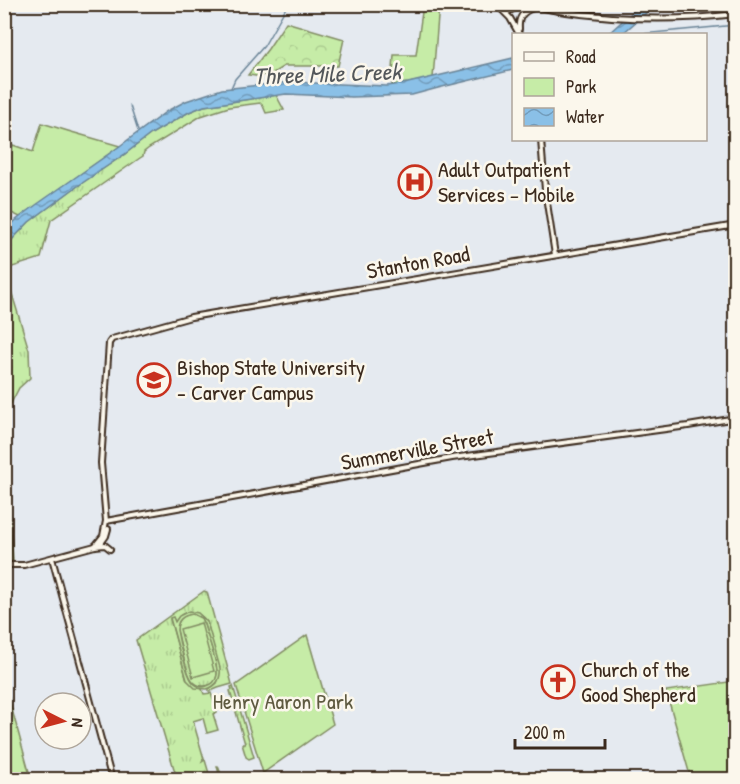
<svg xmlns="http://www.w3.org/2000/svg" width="740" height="784" font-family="'Patrick Hand',sans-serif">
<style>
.grass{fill:url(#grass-tufts);stroke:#808b62;stroke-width:1.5}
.forest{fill:url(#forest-crowns);stroke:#808b62;stroke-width:1.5}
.park{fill:#c6eca7;stroke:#808b62;stroke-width:1.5;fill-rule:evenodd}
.water{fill:url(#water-waves);stroke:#6a8497;stroke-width:1.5}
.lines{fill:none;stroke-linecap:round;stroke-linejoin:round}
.stream{stroke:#6a8497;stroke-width:1.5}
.secondary-casing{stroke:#3b2a1e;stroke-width:8}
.secondary{stroke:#fbf7ec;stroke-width:4}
.labels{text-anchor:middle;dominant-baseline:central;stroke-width:5;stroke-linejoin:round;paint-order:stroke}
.poi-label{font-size:22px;fill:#3b2a1e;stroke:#fbf7ec;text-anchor:start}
.street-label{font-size:22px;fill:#3b2a1e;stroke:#fbf7ec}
.park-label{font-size:22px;fill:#5e5a40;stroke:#fbf7ec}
.water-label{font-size:24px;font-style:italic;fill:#53575a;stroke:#fbf7ec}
</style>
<defs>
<pattern id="grass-tufts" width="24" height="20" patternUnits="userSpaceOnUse" patternTransform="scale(1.5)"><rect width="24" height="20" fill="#c6eca7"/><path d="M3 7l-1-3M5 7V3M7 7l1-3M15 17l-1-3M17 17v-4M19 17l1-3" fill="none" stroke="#abcb8f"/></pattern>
<pattern id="forest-crowns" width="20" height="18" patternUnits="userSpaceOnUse" patternTransform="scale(1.5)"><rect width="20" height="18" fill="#c6eca7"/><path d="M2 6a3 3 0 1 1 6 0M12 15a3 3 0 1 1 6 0" fill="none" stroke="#abcb8f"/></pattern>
<pattern id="water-waves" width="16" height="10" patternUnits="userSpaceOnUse" patternTransform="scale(1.5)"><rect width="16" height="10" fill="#8ac0e7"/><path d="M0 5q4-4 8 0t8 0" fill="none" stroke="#729cbb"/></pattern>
</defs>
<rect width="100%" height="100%" fill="#e5eaf0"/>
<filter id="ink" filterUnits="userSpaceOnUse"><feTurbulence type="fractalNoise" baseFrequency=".0167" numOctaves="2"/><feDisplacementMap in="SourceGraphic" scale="12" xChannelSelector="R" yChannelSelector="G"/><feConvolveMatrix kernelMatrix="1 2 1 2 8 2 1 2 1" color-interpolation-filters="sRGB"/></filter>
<g filter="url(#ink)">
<!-- grass -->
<g class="grass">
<path d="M 276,95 L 284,110 L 266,113 L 263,106 L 260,103 L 229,107 L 201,116 L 149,148 L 144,152 L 143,156 L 140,158 L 51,220 L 41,258 L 9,268 L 6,274 L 29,350 L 30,378 L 19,388 L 5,415 L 5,247 L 29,222 L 72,190 L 125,154 L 151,134 L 189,112 L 204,106 Z"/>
<path d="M 4,490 L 8,492 L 9,498 L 13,562 L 5,562 Z"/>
<path d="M 204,591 L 207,592 L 232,684 L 218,688 L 211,691 L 209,691 L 209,689 L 217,683 L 220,672 L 207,622 C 198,609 183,608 175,622 L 173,618 L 170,619 L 187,680 L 202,689 L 204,694 L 211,693 L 217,712 L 213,714 L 218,730 L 207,733 L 203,718 L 193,721 L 204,759 L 203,759 L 202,762 L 205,760 L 210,777 L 219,774 L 217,766 L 218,766 L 221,774 L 224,774 L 228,779 L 177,779 L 136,640 Z"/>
<path d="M 193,614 L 201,618 L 204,624 C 207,635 219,665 217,675 C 215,687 199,690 192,680 C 186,673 180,641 177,630 C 177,620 183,615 193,614 Z"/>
<path d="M 233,686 L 254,757 L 249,759 L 246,757 L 242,744 L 245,744 L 230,691 L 232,690 L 231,687 Z"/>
</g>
<!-- forest -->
<path class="forest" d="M 286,22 L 344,39 L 338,66 L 284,66 L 270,75 L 256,76 L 248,75 L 268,49 Z"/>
<!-- park -->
<g class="park">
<path d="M 423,5 L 439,5 L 433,78 L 409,83 L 392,85 L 394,55 L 416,55 Z"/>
<path d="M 42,123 L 68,131 L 120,146 L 20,217 L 5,210 L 5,169 L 13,145 L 33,152 Z"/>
<path d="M 189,611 L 198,613 L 207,622 L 220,668 C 221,678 217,686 207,689 L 195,688 L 187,680 L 170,618 L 173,617 L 175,622 L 179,616 ZM 193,614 L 201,618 L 204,624 C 207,635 219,665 217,675 C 215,687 199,691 192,681 C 186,673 179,641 177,630 C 177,620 183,615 193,614 Z"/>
<path d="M 201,623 L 214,671 L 193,677 L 180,629 Z"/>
<path d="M 307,635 L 333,724 L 263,773 L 236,685 Z"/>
<path d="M 735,681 L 735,779 L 691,779 L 666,691 Z"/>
<path d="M 5,684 L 31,779 L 5,779 Z"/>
</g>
<!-- water -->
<g class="water">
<path d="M 640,5 L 655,5 L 622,34 L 608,34 Z"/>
<path d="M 513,58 L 513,70 L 438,88 L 412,95 L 352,97 L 286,94 L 204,106 L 189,112 L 151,134 L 125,154 L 72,190 L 29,222 L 5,247 L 5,232 L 16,220 L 36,205 L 113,151 L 167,111 L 186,101 L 222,89 L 291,82 L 387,86 L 408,83 Z"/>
</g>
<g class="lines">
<!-- stream -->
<g class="stream">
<path d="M 642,34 L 736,25"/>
<path d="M 231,88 L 235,79 L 264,46 L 288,4"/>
<path d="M 130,106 L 138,131"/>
</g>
<!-- secondary casing -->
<g class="secondary-casing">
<g id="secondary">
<path d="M 496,4 L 510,18 L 519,34"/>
<path d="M 506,13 C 523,1 540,8 559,11 C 618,20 677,21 736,14"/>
<path d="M 519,29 C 518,18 522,12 533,8"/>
<path d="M 541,140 L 545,190 L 555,255"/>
<path d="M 106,521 L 452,458 L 688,426 L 736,418"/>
<path d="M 101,543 L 106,536 L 108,529"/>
<path d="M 95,546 L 103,536 L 106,521 L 101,463 L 109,343 L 112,339 L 191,317 L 736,225"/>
<path d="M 52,558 L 112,780"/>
<path d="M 4,565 L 24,565 L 95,546 L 105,545 L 110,549"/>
</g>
</g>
<!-- secondary -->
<use href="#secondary" class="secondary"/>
</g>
</g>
<!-- icons -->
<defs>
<g id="hospital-ring" transform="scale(1.725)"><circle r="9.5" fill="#fbf7ec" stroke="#c8321e" stroke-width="1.5"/><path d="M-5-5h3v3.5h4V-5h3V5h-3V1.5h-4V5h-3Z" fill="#c8321e"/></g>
<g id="university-ring" transform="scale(1.725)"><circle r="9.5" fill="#fbf7ec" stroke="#c8321e" stroke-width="1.5"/><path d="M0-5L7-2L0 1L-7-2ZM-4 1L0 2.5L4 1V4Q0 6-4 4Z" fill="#c8321e"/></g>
<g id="church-ring" transform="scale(1.725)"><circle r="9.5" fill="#fbf7ec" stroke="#c8321e" stroke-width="1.5"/><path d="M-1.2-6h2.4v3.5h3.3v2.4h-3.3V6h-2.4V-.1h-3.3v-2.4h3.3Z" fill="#c8321e"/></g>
</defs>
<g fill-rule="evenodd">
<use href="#hospital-ring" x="415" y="182"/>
<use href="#university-ring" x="154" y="380"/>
<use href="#church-ring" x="558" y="682"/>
</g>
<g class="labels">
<!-- poi labels -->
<g class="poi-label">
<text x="438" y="169">Adult Outpatient<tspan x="438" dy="25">Services – Mobile</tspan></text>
<text x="177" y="367">Bishop State University<tspan x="177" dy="25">- Carver Campus</tspan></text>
<text x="581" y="669">Church of the<tspan x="581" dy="25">Good Shepherd</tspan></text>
</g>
<!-- street labels -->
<g class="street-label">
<text transform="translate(418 262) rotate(-10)">Stanton Road</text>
<text transform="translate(417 449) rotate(-10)">Summerville Street</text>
</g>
<!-- park labels -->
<g class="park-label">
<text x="283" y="701">Henry Aaron Park</text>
</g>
<!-- water labels -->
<g class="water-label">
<text transform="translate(327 73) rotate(-2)">Three Mile Creek</text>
</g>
</g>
<!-- margin -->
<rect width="740" height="784" fill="none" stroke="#fbf7ec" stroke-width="24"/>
<rect x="12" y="12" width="716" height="760" fill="none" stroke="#3b2a1e" stroke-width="2" filter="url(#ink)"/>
<!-- legend -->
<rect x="512" y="33" width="195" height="108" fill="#fbf7ec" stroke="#aea59a" stroke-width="1.5"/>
<rect x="524" y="52" width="30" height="9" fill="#fbf7ec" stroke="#aea59a" stroke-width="1.5"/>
<text x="566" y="63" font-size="18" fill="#3b2a1e">Road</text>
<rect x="524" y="78" width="30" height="18" fill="#c6eca7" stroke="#aea59a" stroke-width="1.5"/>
<text x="566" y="93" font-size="18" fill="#3b2a1e">Park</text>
<rect x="524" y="108" width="30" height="18" fill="url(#water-waves)" stroke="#aea59a" stroke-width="1.5"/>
<text x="566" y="123" font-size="18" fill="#3b2a1e">Water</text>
<!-- north arrow -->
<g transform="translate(63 721) rotate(96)"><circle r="28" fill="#fbf7ec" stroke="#aea59a" stroke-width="1.5"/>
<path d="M0-4.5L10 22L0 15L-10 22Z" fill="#c8321e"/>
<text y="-9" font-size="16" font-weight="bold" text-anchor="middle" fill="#3b2a1e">N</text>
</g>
<!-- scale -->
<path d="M515 739v9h90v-9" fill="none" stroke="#3b2a1e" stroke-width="3"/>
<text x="524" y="739" font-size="18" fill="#3b2a1e" stroke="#fbf7ec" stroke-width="4.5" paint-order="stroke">200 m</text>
</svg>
